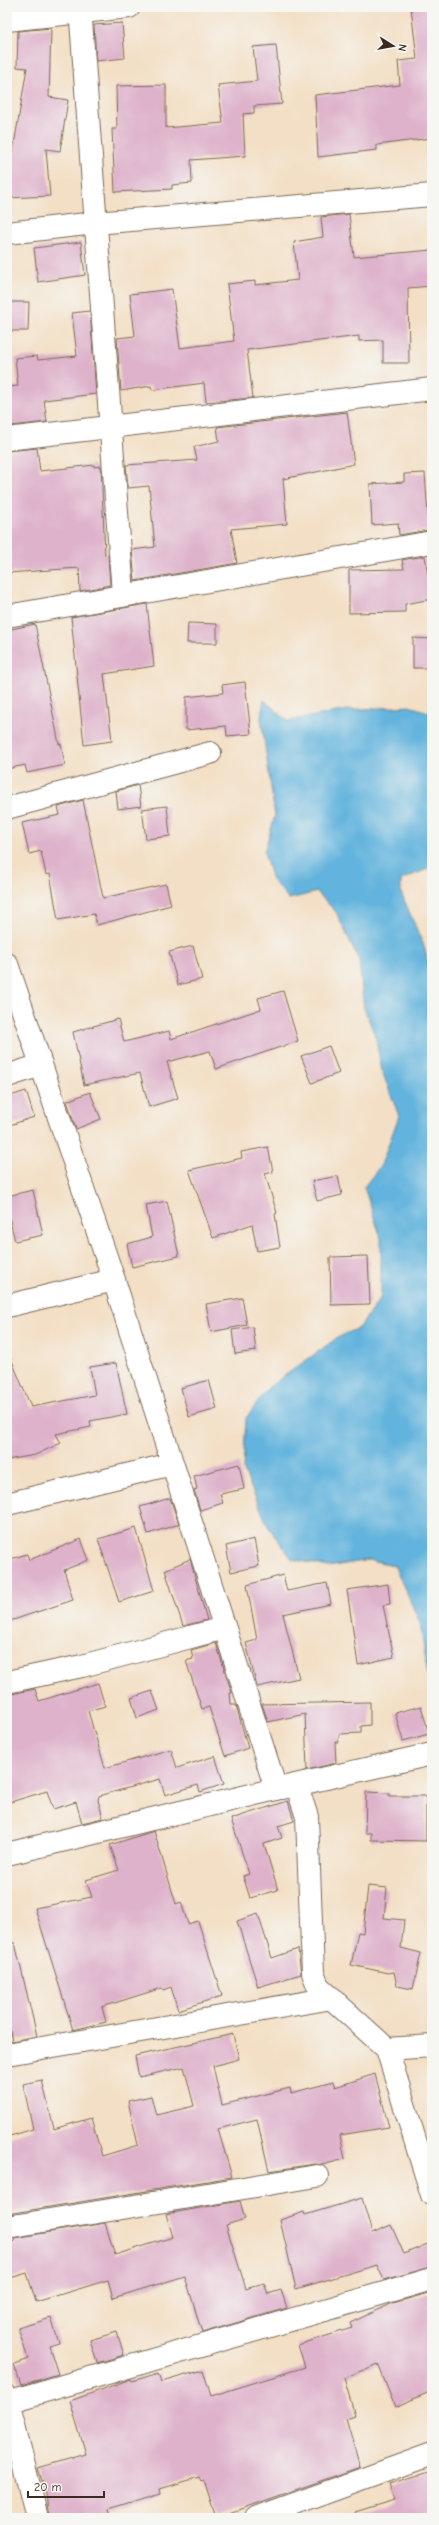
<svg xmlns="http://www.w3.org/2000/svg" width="439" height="2525" font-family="'Comic Neue',sans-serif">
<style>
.water{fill:#62b3dd;stroke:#4e6e7e}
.building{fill:#deb2cb}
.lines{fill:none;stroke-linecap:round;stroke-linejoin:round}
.minor-casing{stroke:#7b6958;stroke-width:24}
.minor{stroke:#fff;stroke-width:22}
</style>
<rect width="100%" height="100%" fill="#f6f6f2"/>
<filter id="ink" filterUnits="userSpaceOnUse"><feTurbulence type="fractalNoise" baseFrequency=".025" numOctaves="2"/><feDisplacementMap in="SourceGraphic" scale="8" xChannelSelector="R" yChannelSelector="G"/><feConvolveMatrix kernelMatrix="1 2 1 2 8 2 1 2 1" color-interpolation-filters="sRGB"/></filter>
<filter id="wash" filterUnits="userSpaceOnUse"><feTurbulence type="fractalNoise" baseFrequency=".012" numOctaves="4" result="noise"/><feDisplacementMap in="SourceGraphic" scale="16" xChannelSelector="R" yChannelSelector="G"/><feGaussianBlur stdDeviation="0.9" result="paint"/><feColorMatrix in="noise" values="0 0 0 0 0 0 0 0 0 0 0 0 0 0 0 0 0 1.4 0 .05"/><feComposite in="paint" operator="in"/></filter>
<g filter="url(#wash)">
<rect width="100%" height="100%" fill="#f3dfc5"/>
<!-- water -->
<path class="water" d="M 264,700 L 288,721 L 347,710 L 409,706 L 432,713 L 432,867 L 401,880 L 401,893 L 424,946 L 432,981 L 432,1676 L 428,1675 L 420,1623 L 394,1565 L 369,1560 L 328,1567 L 292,1559 L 268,1526 L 243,1469 L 246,1418 L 269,1387 L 337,1338 L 360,1327 L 381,1297 L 381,1238 L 364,1187 L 381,1165 L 399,1116 L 382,1071 L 375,1035 L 364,1008 L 359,960 L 336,912 L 317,892 L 289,899 L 272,880 L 264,852 L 275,816 L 261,718 Z"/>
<g id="blocks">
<!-- building -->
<g class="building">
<path d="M 432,7 L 432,138 L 377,145 L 377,150 L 318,157 L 315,95 L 400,85 L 398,61 L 417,59 L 411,8 Z"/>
<path d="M 122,23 L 125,58 L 96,61 L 94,25 Z"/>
<path d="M 51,28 L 49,97 L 68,100 L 60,151 L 46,149 L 50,196 L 7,198 L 7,151 L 13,151 L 27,68 L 17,67 L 18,31 Z"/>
<path d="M 276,45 L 282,104 L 254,106 L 254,113 L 243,114 L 245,156 L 191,160 L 192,183 L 172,185 L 172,189 L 115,192 L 112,129 L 117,129 L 116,86 L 166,85 L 166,128 L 223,123 L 218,85 L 257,81 L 253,47 Z"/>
<path d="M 349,214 L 354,257 L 432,250 L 432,286 L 408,288 L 409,363 L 383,363 L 383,340 L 359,341 L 359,336 L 247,350 L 253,398 L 206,402 L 204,383 L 152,390 L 151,386 L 121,391 L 117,338 L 135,336 L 130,294 L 172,289 L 180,348 L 234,341 L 227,284 L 255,281 L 255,285 L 298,280 L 294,242 L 323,237 L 321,217 Z"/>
<path d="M 81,242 L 85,275 L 38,282 L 34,248 Z"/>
<path d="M 7,302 L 29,302 L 28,331 L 7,331 Z"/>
<path d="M 90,311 L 96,394 L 44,400 L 47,422 L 11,426 L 7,387 L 18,386 L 15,358 L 37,356 L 38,360 L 77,356 L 72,313 Z"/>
<path d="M 347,412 L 354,464 L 283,479 L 287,524 L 231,529 L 237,563 L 135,581 L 132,550 L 155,547 L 149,486 L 128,488 L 126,465 L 197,460 L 194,447 L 219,441 L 217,427 Z"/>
<path d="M 37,448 L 40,471 L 94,465 L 94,467 L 101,466 L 105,555 L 108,554 L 110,585 L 80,591 L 79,568 L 7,573 L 7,451 Z"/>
<path d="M 425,473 L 429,530 L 399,535 L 398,523 L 372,525 L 370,484 L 404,482 L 404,474 Z"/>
<path d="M 425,556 L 432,599 L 405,604 L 405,612 L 349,613 L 349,570 L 404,569 L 402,560 Z"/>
<path d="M 147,604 L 154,666 L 104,674 L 112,741 L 84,745 L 71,617 Z"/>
<path d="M 188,623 L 217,624 L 217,643 L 187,643 Z"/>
<path d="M 35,624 L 59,744 L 61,744 L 65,765 L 27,773 L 25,765 L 7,769 L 7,630 Z"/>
<path d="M 413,638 L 432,639 L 432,668 L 413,668 Z"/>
<path d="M 245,682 L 251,734 L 227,736 L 226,726 L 186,730 L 186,697 L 223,693 L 222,685 Z"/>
<path d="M 138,785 L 141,806 L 118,809 L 116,791 Z"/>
<path d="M 83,800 L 103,898 L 166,884 L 171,905 L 97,925 L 94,914 L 58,920 L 50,874 L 46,875 L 41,851 L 29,854 L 22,823 L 60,815 L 58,807 Z"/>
<path d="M 167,806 L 170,836 L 146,839 L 142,809 Z"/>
<path d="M 193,946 L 202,979 L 178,985 L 169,952 Z"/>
<path d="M 283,991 L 298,1041 L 216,1069 L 210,1051 L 167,1062 L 178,1098 L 149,1107 L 140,1073 L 84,1085 L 73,1032 L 118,1019 L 124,1042 L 169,1031 L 171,1039 L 261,1009 L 258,998 Z"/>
<path d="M 329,1046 L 339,1073 L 312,1083 L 301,1056 Z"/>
<path d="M 26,1091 L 34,1117 L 7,1126 L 7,1097 Z"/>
<path d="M 90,1092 L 101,1119 L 76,1129 L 67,1101 Z"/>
<path d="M 268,1147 L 273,1172 L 265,1174 L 277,1213 L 275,1214 L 280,1247 L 257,1251 L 252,1224 L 213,1238 L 189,1170 L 242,1158 L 241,1152 Z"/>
<path d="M 338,1176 L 342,1195 L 317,1201 L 312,1181 Z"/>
<path d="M 33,1190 L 43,1235 L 15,1241 L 7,1209 L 7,1196 Z"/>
<path d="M 167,1201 L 179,1256 L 132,1267 L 127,1244 L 152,1237 L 146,1205 Z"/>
<path d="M 368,1256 L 370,1304 L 331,1305 L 330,1257 Z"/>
<path d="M 242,1298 L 247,1325 L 211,1332 L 206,1304 Z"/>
<path d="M 253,1327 L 256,1351 L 235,1354 L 232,1330 Z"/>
<path d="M 7,1349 L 31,1407 L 95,1395 L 90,1367 L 116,1363 L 127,1414 L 90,1421 L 91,1427 L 56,1434 L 61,1443 L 35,1455 L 7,1460 Z"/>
<path d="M 209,1380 L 217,1409 L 189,1417 L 181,1388 Z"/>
<path d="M 239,1464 L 244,1489 L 220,1494 L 223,1503 L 200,1510 L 194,1490 L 197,1489 L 194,1476 Z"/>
<path d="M 170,1498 L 179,1524 L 148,1534 L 140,1507 Z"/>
<path d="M 136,1528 L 154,1591 L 119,1602 L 98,1539 Z"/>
<path d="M 81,1539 L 89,1560 L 64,1570 L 73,1600 L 7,1622 L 7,1560 L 27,1554 L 29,1560 Z"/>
<path d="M 254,1539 L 259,1566 L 231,1572 L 226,1546 Z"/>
<path d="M 190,1559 L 207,1620 L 183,1626 L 165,1570 Z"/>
<path d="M 283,1575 L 287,1591 L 327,1583 L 331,1604 L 283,1614 L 299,1678 L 257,1687 L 246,1643 L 257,1640 L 247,1585 Z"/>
<path d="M 388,1584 L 390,1604 L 383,1605 L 394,1657 L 358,1665 L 347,1590 Z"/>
<path d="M 216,1643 L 232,1693 L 230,1693 L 231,1705 L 236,1705 L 248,1748 L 225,1756 L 209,1707 L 202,1709 L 186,1661 L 193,1659 L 191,1650 Z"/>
<path d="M 98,1683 L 105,1706 L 88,1711 L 105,1768 L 171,1749 L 177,1768 L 215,1756 L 224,1784 L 200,1792 L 198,1785 L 165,1795 L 160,1779 L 99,1796 L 98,1800 L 103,1818 L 82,1823 L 76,1802 L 53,1809 L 47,1791 L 7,1803 L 7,1695 L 35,1689 L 39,1701 Z"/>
<path d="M 152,1691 L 159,1710 L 137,1718 L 131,1698 Z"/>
<path d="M 370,1702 L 370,1725 L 361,1726 L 361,1733 L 339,1734 L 338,1742 L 335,1742 L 336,1763 L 307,1770 L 305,1714 L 268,1722 L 262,1704 Z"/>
<path d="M 421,1706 L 429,1734 L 403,1741 L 395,1713 Z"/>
<path d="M 366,1792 L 389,1793 L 389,1796 L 426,1796 L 426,1841 L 371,1840 L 371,1833 L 365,1833 Z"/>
<path d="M 288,1801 L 294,1821 L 278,1826 L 282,1838 L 264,1844 L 278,1890 L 250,1898 L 243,1876 L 249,1874 L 231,1819 Z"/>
<path d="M 154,1831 L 176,1904 L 181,1902 L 188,1924 L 198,1921 L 222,1996 L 178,2010 L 171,1987 L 163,1990 L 162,1988 L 102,2007 L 106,2022 L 73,2030 L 35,1908 L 92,1897 L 86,1880 L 119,1870 L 110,1845 Z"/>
<path d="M 368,1886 L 387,1888 L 384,1918 L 404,1920 L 401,1948 L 421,1953 L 413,1989 L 397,1986 L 394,1972 L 388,1973 L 351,1965 L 358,1932 L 363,1933 Z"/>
<path d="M 258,1914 L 272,1958 L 298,1949 L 301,1974 L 258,1987 L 237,1921 Z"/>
<path d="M 7,1943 L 15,1943 L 37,2036 L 12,2041 L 7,2017 Z"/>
<path d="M 233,2034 L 239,2059 L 213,2066 L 222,2105 L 290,2088 L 291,2093 L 333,2082 L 335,2087 L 375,2074 L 389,2127 L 340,2135 L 345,2159 L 322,2165 L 315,2164 L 269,2171 L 257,2119 L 218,2129 L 232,2177 L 7,2214 L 7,2137 L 33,2129 L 23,2084 L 42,2080 L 54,2129 L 91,2118 L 102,2156 L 138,2145 L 128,2101 L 151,2096 L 156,2115 L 194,2106 L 184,2067 L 139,2077 L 135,2056 Z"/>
<path d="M 362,2198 L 372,2233 L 391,2225 L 404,2254 L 432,2242 L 432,2267 L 384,2280 L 377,2265 L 296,2289 L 280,2220 L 304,2212 L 305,2215 Z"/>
<path d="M 240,2201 L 245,2219 L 226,2225 L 246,2289 L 264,2283 L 268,2294 L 281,2290 L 287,2308 L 202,2333 L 185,2276 L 113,2298 L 108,2280 L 36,2302 L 27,2273 L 7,2279 L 7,2243 L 15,2241 L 14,2238 L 105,2223 L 115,2255 L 173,2237 L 166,2214 Z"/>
<path d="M 432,2292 L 432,2391 L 395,2407 L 378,2364 L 344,2378 L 355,2416 L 346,2419 L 360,2467 L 216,2518 L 204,2480 L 201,2481 L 199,2477 L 160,2489 L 161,2494 L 108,2510 L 110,2518 L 49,2518 L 46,2494 L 38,2468 L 86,2454 L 70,2401 L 131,2379 L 132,2381 L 159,2373 L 162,2382 L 203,2370 L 211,2396 L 305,2367 L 298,2345 L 352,2328 L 350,2323 L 393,2303 Z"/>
<path d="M 51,2318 L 59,2343 L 49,2346 L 58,2374 L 21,2385 L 14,2364 L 28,2359 L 18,2328 Z"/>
<path d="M 117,2332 L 124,2355 L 97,2363 L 90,2340 Z"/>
<path d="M 432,2471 L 432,2518 L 356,2518 L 355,2513 L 394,2501 L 389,2484 Z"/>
</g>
</g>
</g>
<g filter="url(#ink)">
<use href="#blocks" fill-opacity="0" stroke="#7b6958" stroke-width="1"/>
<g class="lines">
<!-- minor casing -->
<g class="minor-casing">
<g id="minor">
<path d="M 80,7 L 123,594"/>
<path d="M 7,20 L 129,7"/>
<path d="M 7,233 L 95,223 L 432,195"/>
<path d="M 7,439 L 432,389"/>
<path d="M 7,616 L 432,542"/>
<path d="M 7,808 L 210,753"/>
<path d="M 7,964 L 114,1280 L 276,1789 L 7,1854"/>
<path d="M 7,1076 L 41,1065"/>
<path d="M 7,1306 L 114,1280"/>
<path d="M 7,1504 L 172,1464"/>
<path d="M 7,1682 L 82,1666 L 224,1628"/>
<path d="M 297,1786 L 307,1817 L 313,1973 L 318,1986 L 387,2049 L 432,2195"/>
<path d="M 282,1788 L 432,1754"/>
<path d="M 387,2049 L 432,2046"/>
<path d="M 7,2054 L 332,1998"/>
<path d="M 7,2227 L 317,2176"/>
<path d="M 7,2397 L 37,2518"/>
<path d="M 7,2402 L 432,2279"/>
<path d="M 256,2518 L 432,2454"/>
</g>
</g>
<!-- minor -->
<use href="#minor" class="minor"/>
</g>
</g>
<!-- margin -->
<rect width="439" height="2525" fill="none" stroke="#f6f6f2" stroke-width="24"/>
<!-- north arrow -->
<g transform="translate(393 46) rotate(101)" stroke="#f6f6f2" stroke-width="3" paint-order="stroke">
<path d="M0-3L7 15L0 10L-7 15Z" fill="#3b2a1e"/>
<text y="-6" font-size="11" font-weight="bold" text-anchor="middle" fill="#3b2a1e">N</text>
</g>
<!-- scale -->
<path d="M28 2491v6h76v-6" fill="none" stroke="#3b2a1e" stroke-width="2"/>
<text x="34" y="2491" font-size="12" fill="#3b2a1e" stroke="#f6f6f2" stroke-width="3" paint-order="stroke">20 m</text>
</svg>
